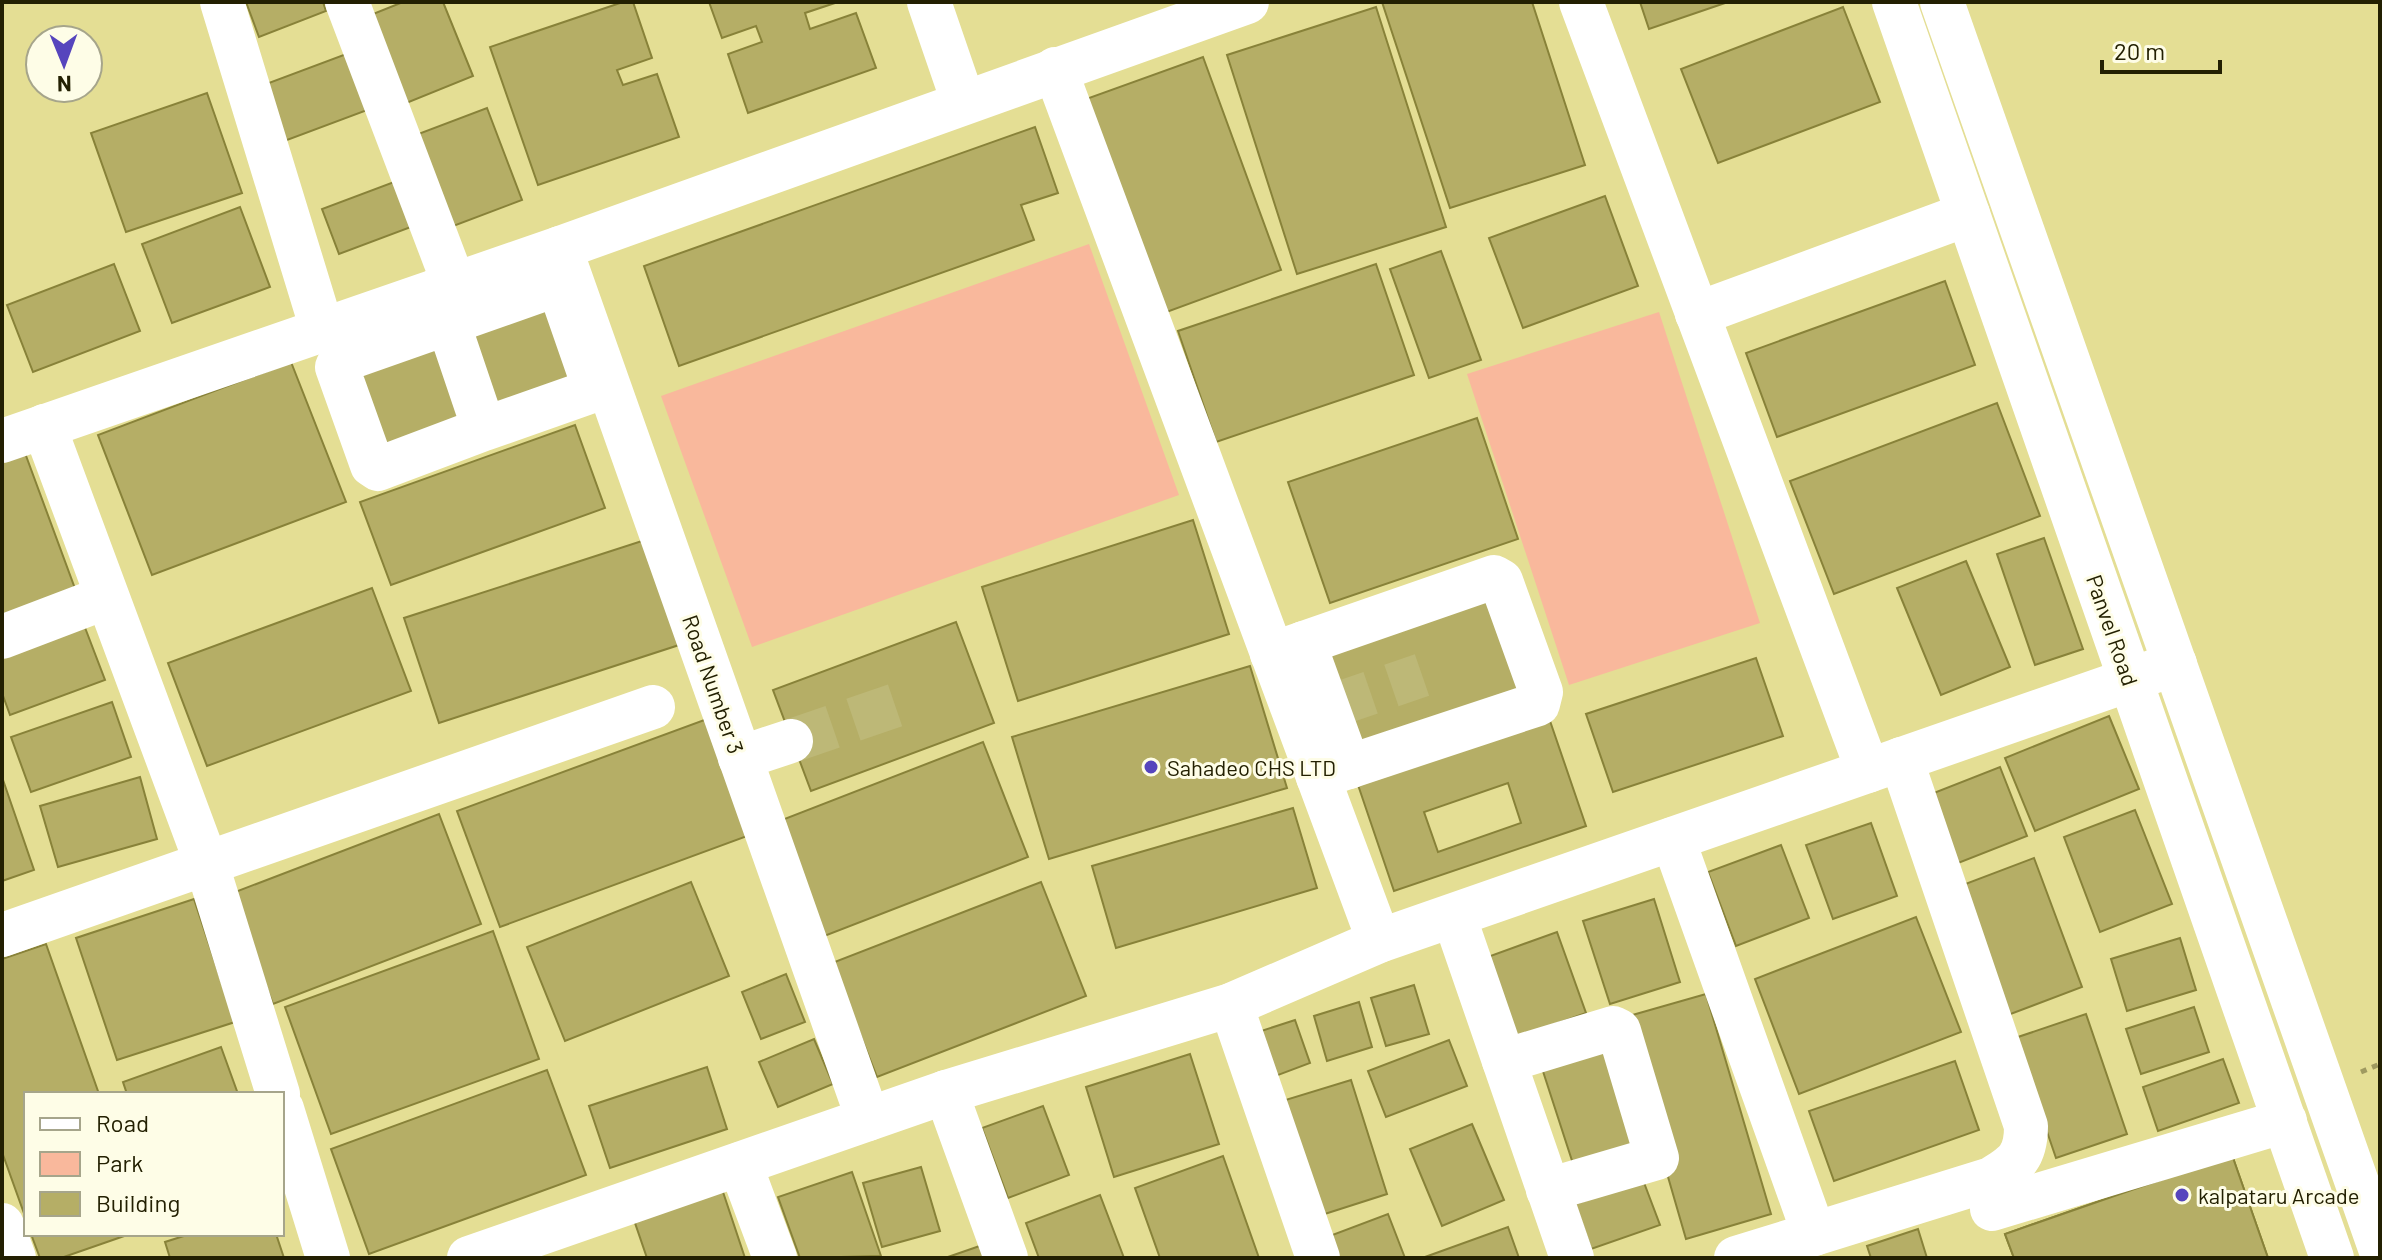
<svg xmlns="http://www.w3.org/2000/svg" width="2382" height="1260" font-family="Barlow,sans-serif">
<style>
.green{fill:#f9b89c}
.building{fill:#b5ae66;stroke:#888239;stroke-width:2;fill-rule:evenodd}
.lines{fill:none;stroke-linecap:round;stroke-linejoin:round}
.minor-tunnel{stroke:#bdb877;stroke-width:44;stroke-dasharray:44 22;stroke-linecap:butt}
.path{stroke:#9f9a60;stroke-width:5;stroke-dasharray:6 6;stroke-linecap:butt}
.minor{stroke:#fff;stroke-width:44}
.poi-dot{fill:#5645bd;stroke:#fefde7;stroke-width:3}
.labels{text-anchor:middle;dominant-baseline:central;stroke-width:6;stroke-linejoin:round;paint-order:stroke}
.street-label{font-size:22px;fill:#232002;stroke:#fefde7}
.poi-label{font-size:22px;fill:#232002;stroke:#fefde7;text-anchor:start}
</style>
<rect width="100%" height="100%" fill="#e4de94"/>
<!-- green -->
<g class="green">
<path d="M 1089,244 L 1179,495 L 752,647 L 661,396 Z"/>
<path d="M 1659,312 L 1760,623 L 1569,685 L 1467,374 Z"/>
</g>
<!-- building -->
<g class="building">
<path d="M 246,2 L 323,2 L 326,11 L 259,37 Z"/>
<path d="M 403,2 L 443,2 L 473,76 L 399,106 L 363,18 Z"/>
<path d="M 623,2 L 633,2 L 652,58 L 617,70 L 623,85 L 657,74 L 679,137 L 538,185 L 490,47 Z"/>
<path d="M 709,2 L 838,2 L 805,13 L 810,29 L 856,13 L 876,68 L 748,113 L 728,54 L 762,42 L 756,26 L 722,38 Z"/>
<path d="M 1382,2 L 1532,2 L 1585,165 L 1450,208 Z"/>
<path d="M 1640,2 L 1728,2 L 1649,29 Z"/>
<path d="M 1376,7 L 1446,227 L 1297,274 L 1227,55 Z"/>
<path d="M 1843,7 L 1880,102 L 1718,163 L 1681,69 Z"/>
<path d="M 349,53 L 370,109 L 279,143 L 258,87 Z"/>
<path d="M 1203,57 L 1281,270 L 1153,317 L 1075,103 Z"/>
<path d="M 207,93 L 242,193 L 126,232 L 91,133 Z"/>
<path d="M 487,108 L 522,200 L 448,228 L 413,136 Z"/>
<path d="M 1035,127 L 1058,193 L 1021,205 L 1034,240 L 679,366 L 644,266 Z"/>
<path d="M 402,179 L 419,224 L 339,254 L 322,209 Z"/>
<path d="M 1605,196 L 1638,286 L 1523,328 L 1489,238 Z"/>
<path d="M 240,207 L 270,287 L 172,323 L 142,244 Z"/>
<path d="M 1441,251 L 1481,360 L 1429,378 L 1390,269 Z"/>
<path d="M 114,264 L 140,331 L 33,372 L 7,305 Z"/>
<path d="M 1376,264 L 1414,375 L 1216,442 L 1178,331 Z"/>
<path d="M 1945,281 L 1975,365 L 1777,437 L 1746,353 Z"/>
<path d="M 555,290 L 589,386 L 490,421 L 457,325 Z"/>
<path d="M 436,332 L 473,430 L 375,465 L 340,365 Z"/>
<path d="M 291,362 L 346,502 L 152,575 L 98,435 Z"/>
<path d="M 1997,403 L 2040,516 L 1834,594 L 1790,481 Z"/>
<path d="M 1477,418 L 1518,539 L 1330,603 L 1288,482 Z"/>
<path d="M 575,425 L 605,508 L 391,585 L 360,502 Z"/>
<path d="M 25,453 L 77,594 L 2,622 L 2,462 Z"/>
<path d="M 1193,520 L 1229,634 L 1018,701 L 982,587 Z"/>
<path d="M 2044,538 L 2083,649 L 2035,665 L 1997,554 Z"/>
<path d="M 645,540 L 679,645 L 439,723 L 404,618 Z"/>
<path d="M 1966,561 L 2010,667 L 1941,695 L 1897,588 Z"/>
<path d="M 1492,586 L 1532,698 L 1349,757 L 1308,647 Z"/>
<path d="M 372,588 L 411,691 L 207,766 L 168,663 Z"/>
<path d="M 956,622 L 994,723 L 811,791 L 773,690 Z"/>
<path d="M 84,625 L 105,680 L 10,715 L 2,693 L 2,655 Z"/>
<path d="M 1756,658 L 1783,736 L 1613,792 L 1586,714 Z"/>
<path d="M 1250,666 L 1287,788 L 1049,859 L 1012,737 Z"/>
<path d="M 112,702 L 131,757 L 31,792 L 11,737 Z"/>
<path d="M 2109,716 L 2139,789 L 2035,831 L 2005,758 Z"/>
<path d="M 1549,718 L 1586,826 L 1394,891 L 1357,782 ZM 1508,783 L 1521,823 L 1438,852 L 1424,812 Z"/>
<path d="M 707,719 L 750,835 L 500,927 L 457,811 Z"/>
<path d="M 983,742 L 1028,857 L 814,940 L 769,825 Z"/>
<path d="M 2000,767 L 2027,836 L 1948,867 L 1921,798 Z"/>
<path d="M 2,777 L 34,870 L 2,881 Z"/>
<path d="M 140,777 L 157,839 L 58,867 L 40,806 Z"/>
<path d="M 1293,808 L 1317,888 L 1116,948 L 1092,866 Z"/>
<path d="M 2135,810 L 2172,904 L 2100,932 L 2064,837 Z"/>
<path d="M 439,814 L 481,924 L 273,1004 L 230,894 Z"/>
<path d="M 1871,823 L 1897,896 L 1833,919 L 1806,845 Z"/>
<path d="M 1781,845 L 1809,918 L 1736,946 L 1708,872 Z"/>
<path d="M 2034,858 L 2082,987 L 2008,1015 L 1960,886 Z"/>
<path d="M 691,882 L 729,976 L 565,1041 L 527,947 Z"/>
<path d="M 1041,882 L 1086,996 L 877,1077 L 832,963 Z"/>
<path d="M 194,899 L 235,1022 L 117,1060 L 76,938 Z"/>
<path d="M 1654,899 L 1680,982 L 1610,1004 L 1583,921 Z"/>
<path d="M 1916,917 L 1961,1032 L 1799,1094 L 1755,979 Z"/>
<path d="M 493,931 L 539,1059 L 331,1134 L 285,1007 Z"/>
<path d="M 1557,932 L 1586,1013 L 1511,1040 L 1482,959 Z"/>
<path d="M 2180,938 L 2196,990 L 2127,1011 L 2111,959 Z"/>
<path d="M 46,944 L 99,1094 L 26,1094 L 26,1219 L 2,1152 L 2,959 Z"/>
<path d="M 786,974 L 805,1022 L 761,1039 L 742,992 Z"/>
<path d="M 1414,985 L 1429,1034 L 1386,1046 L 1371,998 Z"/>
<path d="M 1706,994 L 1771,1214 L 1686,1239 L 1622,1018 Z"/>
<path d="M 1359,1002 L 1372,1047 L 1327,1061 L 1314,1016 Z"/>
<path d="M 2194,1007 L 2209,1052 L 2141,1074 L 2126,1029 Z"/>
<path d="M 2086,1014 L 2127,1134 L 2056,1158 L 2015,1038 Z"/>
<path d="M 1295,1020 L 1310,1063 L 1262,1081 L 1246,1036 Z"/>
<path d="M 1613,1033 L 1653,1153 L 1577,1176 L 1538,1056 Z"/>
<path d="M 814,1039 L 833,1084 L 778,1107 L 759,1062 Z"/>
<path d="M 1449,1040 L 1467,1086 L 1386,1117 L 1368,1071 Z"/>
<path d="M 221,1047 L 238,1094 L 127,1094 L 123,1082 Z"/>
<path d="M 1190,1054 L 1219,1144 L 1114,1177 L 1086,1087 Z"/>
<path d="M 2223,1059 L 2239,1103 L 2158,1131 L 2143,1087 Z"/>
<path d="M 1955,1061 L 1979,1130 L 1834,1181 L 1809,1111 Z"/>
<path d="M 707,1067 L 727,1129 L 610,1168 L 589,1106 Z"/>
<path d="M 547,1070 L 586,1175 L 369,1254 L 331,1149 Z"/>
<path d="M 1351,1080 L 1387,1194 L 1306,1220 L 1269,1105 Z"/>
<path d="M 1043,1106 L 1069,1175 L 1008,1198 L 982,1128 Z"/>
<path d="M 1472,1124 L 1504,1200 L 1442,1226 L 1410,1149 Z"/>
<path d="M 2232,1155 L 2268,1258 L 2014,1258 L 2005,1234 Z"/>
<path d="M 2232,1155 L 2268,1258 L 2014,1258 L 2005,1234 Z"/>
<path d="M 1223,1156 L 1259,1258 L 1160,1258 L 1135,1188 Z"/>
<path d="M 921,1167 L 940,1231 L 882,1247 L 863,1183 Z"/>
<path d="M 852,1172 L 881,1256 L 800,1258 L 778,1197 Z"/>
<path d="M 1643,1180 L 1660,1225 L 1591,1249 L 1575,1204 Z"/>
<path d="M 722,1189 L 745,1258 L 647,1258 L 634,1220 Z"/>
<path d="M 1100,1195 L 1124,1258 L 1039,1258 L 1026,1223 Z"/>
<path d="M 1388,1214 L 1405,1258 L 1326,1258 L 1319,1240 Z"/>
<path d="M 1508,1227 L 1519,1258 L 1425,1257 Z"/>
<path d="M 1918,1229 L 1927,1258 L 1871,1258 L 1867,1246 Z"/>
<path d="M 31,1234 L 130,1234 L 61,1258 L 40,1258 Z"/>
<path d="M 190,1234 L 276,1234 L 284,1258 L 170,1258 L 165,1242 Z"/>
<path d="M 994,1241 L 1001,1258 L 945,1258 Z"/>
</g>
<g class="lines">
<!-- minor-tunnel -->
<g class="minor-tunnel">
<path d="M 1329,707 L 1422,675"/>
<path d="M 791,741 L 902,703"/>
</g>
<!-- path -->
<path class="path" d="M 2361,1072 L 2380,1064"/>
<!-- minor -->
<g class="minor">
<path d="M 222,2 L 322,329"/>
<path d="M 347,2 L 454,284"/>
<path d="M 929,2 L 963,101"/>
<path d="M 1581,2 L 1868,771"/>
<path d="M 1894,2 L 2332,1258"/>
<path d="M 1942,2 L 2380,1248"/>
<path d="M 1055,69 L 1379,941"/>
<path d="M 560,248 L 868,1119"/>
<path d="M 437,290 L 484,429 L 592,391 L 593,384 L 560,289 L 553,286 L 340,361 L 337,367 L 372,465 L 378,469 L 484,429"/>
<path d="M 1697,314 L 1968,214"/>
<path d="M 44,426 L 206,862 L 278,1094"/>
<path d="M 2,441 L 560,248 L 1247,2"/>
<path d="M 2,637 L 107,597"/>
<path d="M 1304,643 L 1349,767"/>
<path d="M 1272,654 L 1494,577 L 1501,581 L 1541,692 L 1538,704 L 1318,777"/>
<path d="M 740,758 L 791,741"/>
<path d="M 1673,839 L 1814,1234 L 1736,1258"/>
<path d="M 1454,916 L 1572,1258"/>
<path d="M 2,935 L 653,707"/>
<path d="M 1231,1005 L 1318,1258"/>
<path d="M 1504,1061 L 1613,1028 L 1619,1031 L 1657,1158 L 1548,1190"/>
<path d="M 946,1092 L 1006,1258"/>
<path d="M 282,1109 L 328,1258"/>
<path d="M 740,1164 L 775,1258"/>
<path d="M 1992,1209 L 2285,1121"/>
<path d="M 2,1225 L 14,1258"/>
<path d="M 1814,1234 L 1991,1179 C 2016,1164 2026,1157 2026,1126 L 1901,759"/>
<path d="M 469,1258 L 946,1092 L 1231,1005 L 1379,941 L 2175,664"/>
</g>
</g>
<!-- markers -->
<g class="poi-dot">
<circle cx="1151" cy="767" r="8"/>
<circle cx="2182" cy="1195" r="8"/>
</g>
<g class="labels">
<!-- street labels -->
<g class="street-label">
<text transform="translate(2113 630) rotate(71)">Panvel Road</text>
<text transform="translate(714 684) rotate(71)">Road Number 3</text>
</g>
<!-- poi labels -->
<g class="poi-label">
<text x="1167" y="767">Sahadeo CHS LTD</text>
<text x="2198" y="1195">kalpataru Arcade</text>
</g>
</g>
<!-- border -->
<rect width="2382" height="1260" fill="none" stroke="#232002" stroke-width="8"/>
<!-- legend -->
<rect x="24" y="1092" width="260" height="144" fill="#fefde7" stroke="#a6a58b" stroke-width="2"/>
<rect x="40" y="1118" width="40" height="12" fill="#ffffff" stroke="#a6a58b" stroke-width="2"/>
<text x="96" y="1132" font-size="24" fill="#232002">Road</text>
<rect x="40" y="1152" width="40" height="24" fill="#f9b89c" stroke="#a6a58b" stroke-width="2"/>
<text x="96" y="1172" font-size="24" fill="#232002">Park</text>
<rect x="40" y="1192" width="40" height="24" fill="#b5ae66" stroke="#a6a58b" stroke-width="2"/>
<text x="96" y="1212" font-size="24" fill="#232002">Building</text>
<!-- north arrow -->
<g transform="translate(64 64) rotate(179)"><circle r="38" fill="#fefde7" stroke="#a6a58b" stroke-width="2"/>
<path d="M0-6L14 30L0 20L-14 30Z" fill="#5645bd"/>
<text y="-12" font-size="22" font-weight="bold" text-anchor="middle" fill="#232002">N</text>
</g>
<!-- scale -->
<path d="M2102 60v12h118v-12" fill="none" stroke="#232002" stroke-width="4"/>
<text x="2114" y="60" font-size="24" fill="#232002" stroke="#fefde7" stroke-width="6" paint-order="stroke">20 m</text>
</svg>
